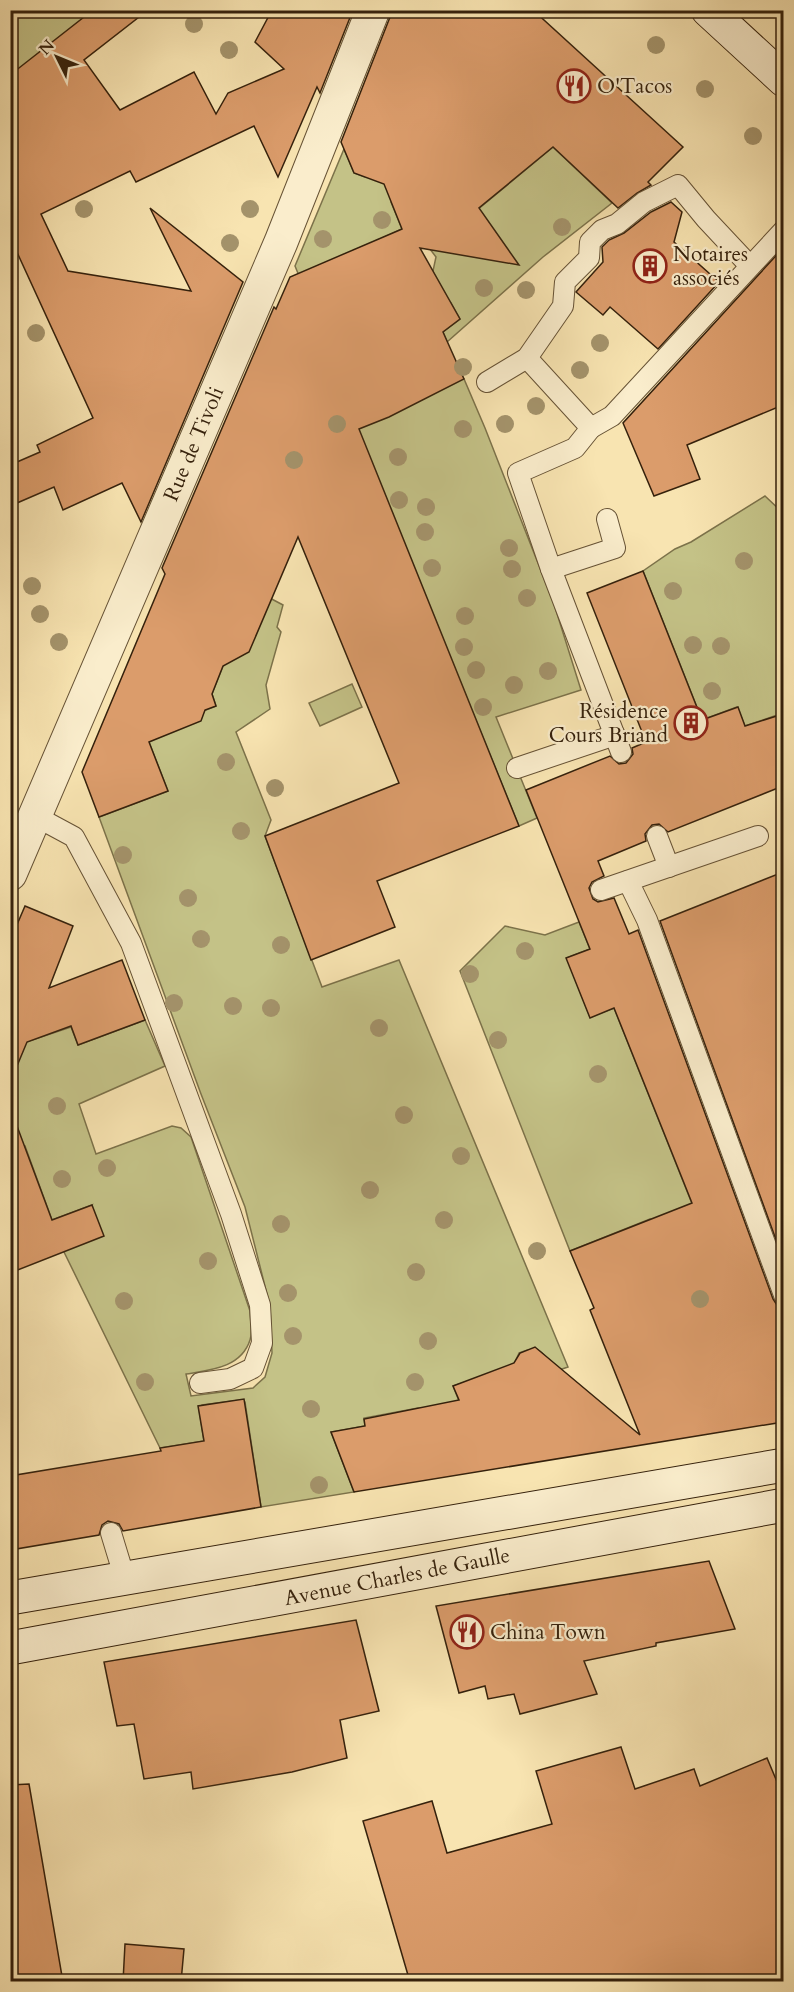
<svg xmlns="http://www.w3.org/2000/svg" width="794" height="1992" font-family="Cardo,serif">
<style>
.green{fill:#c4c287;stroke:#7c724a;stroke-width:1.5}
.building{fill:#db9c6b;stroke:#35210c;stroke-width:1.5}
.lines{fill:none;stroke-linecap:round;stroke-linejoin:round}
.lane-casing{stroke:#665235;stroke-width:22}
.street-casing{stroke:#665235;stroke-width:35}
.secondary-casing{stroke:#35210c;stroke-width:35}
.lane{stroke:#faedcc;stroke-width:20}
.street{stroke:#faedcc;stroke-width:33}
.secondary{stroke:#faedcc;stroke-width:33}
.tree{fill:#a4936b}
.labels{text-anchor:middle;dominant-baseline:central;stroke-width:4.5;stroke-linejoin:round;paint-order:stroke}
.poi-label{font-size:21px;fill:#35210c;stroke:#faedcc;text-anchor:start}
.street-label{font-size:21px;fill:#35210c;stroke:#faedcc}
</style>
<rect width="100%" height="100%" fill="#f8e4b1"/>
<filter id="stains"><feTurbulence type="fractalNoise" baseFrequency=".00333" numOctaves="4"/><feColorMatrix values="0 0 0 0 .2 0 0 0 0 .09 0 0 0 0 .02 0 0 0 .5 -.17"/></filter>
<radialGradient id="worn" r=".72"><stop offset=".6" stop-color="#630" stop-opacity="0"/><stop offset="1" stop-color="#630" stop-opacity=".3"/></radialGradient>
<!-- green -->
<g class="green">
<path d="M 11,11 L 93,11 L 11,75 Z"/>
<path d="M 553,147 L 612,203 L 543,257 L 447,342 L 443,332 L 460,319 L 451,303 L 435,311 L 421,278 L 433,271 L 436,257 L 430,249 Z"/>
<path d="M 344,149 L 354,173 L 365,177 L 378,171 L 416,187 L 391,202 L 402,229 L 352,252 L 464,379 L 485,428 L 554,604 L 581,690 L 496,717 L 537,818 L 519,826 L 357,429 L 342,381 L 295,266 Z"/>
<path d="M 765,496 L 783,513 L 783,713 L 745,726 L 737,707 L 702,720 L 643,571 L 675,549 L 691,542 Z"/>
<path d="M 266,596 L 283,605 L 277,627 L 281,632 L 266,685 L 270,709 L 236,732 L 271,820 L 265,836 L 322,987 L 399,960 L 568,1367 L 553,1372 C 544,1353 542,1344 519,1353 L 515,1362 L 516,1366 L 453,1386 L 465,1416 L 418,1408 L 364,1418 L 365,1426 L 331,1432 L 354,1492 L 261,1507 L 245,1402 L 240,1400 L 202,1405 L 199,1409 L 204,1441 L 160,1448 L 64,1252 L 92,1205 L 52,1220 L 25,1146 L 17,1149 L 11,1126 L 17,1123 L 11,1107 L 11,1047 L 71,1027 L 78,1045 L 145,1020 L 165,1066 L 79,1104 L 96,1154 L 172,1126 L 181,1128 L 191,1137 L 250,1311 C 250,1319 253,1332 250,1340 C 241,1368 210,1370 186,1374 L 191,1396 L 253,1388 L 265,1377 L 272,1353 L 270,1306 L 245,1207 L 201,1094 L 99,817 L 168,791 L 149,742 L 168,725 L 216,706 L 212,694 L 223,666 Z"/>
<path d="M 352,684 L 362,707 L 320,726 L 309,703 Z"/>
<path d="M 579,922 L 590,949 L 567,958 L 590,1017 L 614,1008 L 734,1309 L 684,1303 L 650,1219 L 570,1251 L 460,971 L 505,926 L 545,935 Z"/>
</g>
<!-- building -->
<g class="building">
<path d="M 93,10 L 148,10 L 84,60 L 120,110 L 194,72 L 216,114 L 228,93 L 284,69 L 255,42 L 272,10 L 353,10 L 320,93 L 317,87 L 278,177 L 254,126 L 136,182 L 130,171 L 41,214 L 68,271 L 191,291 L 150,208 L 243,282 L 141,522 L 122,483 L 63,510 L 54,487 L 10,506 L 10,465 L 40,452 L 37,445 L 93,418 L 10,237 L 10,75 Z"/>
<path d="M 391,10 L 533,10 L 683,147 L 648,182 L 651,185 L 637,193 L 618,208 L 553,147 L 479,208 L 519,265 L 420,248 L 460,319 L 443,332 L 464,379 L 389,417 L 359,429 L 519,826 L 377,881 L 395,927 L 311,960 L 265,836 L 399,783 L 298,537 L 249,652 L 223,666 L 212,694 L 216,706 L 205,710 L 201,721 L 149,742 L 168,791 L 99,817 L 82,772 L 165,574 L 162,568 L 274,307 L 276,309 L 290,277 L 402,229 L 384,184 L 354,173 L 341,142 L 390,17 Z"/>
<path d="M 671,202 L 682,212 L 674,242 L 719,282 L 658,349 L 610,307 L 603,315 L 576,292 L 603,262 L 602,247 L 609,240 L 624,233 L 651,212 Z"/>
<path d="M 783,248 L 783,405 L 687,445 L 700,479 L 654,496 L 623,423 Z"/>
<path d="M 643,571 L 702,720 L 738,707 L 745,726 L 783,714 L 783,786 L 668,832 L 659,824 L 652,825 L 645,834 L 646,841 L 598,861 L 604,876 L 592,882 L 589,888 L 593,899 L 598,902 L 614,898 L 629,934 L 638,930 L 773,1299 L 777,1305 L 783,1307 L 783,1422 L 354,1492 L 331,1432 L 365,1426 L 364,1419 L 459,1400 L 453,1386 L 514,1363 L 520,1353 L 535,1347 L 640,1435 L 590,1310 L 594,1308 L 570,1251 L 692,1203 L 614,1008 L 590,1018 L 566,958 L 590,949 L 526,790 L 610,756 L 619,764 L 626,763 L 633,754 L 632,748 L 646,742 L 587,593 Z"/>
<path d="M 783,872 L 783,1259 L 660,921 Z"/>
<path d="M 25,906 L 73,926 L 49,988 L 122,960 L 145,1020 L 78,1045 L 71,1026 L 27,1042 L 12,1078 L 10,1078 L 10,941 Z"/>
<path d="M 10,1118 L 14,1118 L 52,1220 L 92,1205 L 104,1236 L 10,1273 Z"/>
<path d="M 244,1399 L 261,1507 L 123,1531 L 119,1524 L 108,1521 L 102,1525 L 99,1535 L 10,1550 L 10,1476 L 161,1451 L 160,1448 L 204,1441 L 198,1406 Z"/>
<path d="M 709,1561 L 735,1629 L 656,1643 L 656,1646 L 584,1661 L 597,1694 L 520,1714 L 514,1694 L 488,1699 L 485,1686 L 459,1693 L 436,1606 Z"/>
<path d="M 356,1620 L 379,1711 L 340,1720 L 347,1758 L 292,1772 L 193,1789 L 191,1772 L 144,1779 L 134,1724 L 117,1726 L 104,1662 Z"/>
<path d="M 621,1747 L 635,1789 L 694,1769 L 700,1786 L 767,1758 L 783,1796 L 783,1982 L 410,1982 L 363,1821 L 432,1801 L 447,1853 L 552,1824 L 536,1771 Z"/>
<path d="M 29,1784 L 63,1982 L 10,1982 L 10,1785 Z"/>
<path d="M 125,1944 L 184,1949 L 181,1982 L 123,1982 Z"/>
</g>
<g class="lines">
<!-- lane casing -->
<g class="lane-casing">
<g id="lane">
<path d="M 527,358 L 591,428 L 575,448 L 518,473 L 551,569 L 615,548 L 607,519"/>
<path d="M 487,382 L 527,358 L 563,306 L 565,282 L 589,258 L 590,242 L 602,230 L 617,224 L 644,202 L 678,185 L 706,219 L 750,266"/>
<path d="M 591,428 L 612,416 L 784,230"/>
<path d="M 551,569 L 621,752"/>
<path d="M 517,768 L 615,735"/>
<path d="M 35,816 L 74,837 L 131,943 L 231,1214 L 260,1305 L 262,1343 L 253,1368 L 230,1379 L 200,1383"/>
<path d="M 657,836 L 669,867"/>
<path d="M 628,881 L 647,920 L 784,1295"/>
<path d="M 601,890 L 758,836"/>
<path d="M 111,1533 L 125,1579"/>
</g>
</g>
<!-- street casing -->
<g class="street-casing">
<path id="street" d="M 10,874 L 281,242 L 373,10"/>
</g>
<!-- secondary casing -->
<g class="secondary-casing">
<g id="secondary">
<path d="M 708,10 L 784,80"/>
<path d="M 10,1598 L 784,1465"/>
<path d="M 10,1648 L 784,1505"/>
</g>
</g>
<!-- lane -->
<use href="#lane" class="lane"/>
<!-- street -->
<use href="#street" class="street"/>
<!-- secondary -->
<use href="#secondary" class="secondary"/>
</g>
<!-- trees -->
<g class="tree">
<circle cx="194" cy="24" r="9"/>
<circle cx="656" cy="45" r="9"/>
<circle cx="229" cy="50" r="9"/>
<circle cx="705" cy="89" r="9"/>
<circle cx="753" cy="136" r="9"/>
<circle cx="84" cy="209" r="9"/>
<circle cx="250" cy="209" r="9"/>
<circle cx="382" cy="220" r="9"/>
<circle cx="562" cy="227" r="9"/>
<circle cx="323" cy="239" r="9"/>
<circle cx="230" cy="243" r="9"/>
<circle cx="484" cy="288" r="9"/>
<circle cx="526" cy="290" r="9"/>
<circle cx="36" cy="333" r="9"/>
<circle cx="600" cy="343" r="9"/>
<circle cx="463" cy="367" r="9"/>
<circle cx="580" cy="370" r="9"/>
<circle cx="536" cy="406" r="9"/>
<circle cx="337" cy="424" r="9"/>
<circle cx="505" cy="424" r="9"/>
<circle cx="463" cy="429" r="9"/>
<circle cx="398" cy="457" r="9"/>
<circle cx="294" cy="460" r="9"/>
<circle cx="399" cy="500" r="9"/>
<circle cx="426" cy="507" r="9"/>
<circle cx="425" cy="532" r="9"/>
<circle cx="509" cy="548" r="9"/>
<circle cx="744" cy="561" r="9"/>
<circle cx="432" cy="568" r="9"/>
<circle cx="512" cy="569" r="9"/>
<circle cx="32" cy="586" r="9"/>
<circle cx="673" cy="591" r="9"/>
<circle cx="527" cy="598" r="9"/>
<circle cx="40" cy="614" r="9"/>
<circle cx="465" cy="616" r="9"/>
<circle cx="59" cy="642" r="9"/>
<circle cx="693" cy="645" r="9"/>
<circle cx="721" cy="646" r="9"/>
<circle cx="464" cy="647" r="9"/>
<circle cx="476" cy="670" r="9"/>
<circle cx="548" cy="671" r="9"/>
<circle cx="514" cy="685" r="9"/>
<circle cx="712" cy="691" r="9"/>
<circle cx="483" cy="707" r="9"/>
<circle cx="226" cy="762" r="9"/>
<circle cx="275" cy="788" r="9"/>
<circle cx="241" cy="831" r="9"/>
<circle cx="123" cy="855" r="9"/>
<circle cx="188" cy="898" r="9"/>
<circle cx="201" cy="939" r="9"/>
<circle cx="281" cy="945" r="9"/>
<circle cx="525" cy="951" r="9"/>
<circle cx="470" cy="974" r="9"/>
<circle cx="174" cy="1003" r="9"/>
<circle cx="233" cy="1006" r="9"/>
<circle cx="271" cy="1008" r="9"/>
<circle cx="379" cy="1028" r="9"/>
<circle cx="498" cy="1040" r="9"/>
<circle cx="598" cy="1074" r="9"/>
<circle cx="57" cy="1106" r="9"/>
<circle cx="404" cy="1115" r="9"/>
<circle cx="461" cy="1156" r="9"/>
<circle cx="107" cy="1168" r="9"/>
<circle cx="62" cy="1179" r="9"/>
<circle cx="370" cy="1190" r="9"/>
<circle cx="444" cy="1220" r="9"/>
<circle cx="281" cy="1224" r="9"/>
<circle cx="537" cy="1251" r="9"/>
<circle cx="208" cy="1261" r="9"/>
<circle cx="416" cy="1272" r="9"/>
<circle cx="288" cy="1293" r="9"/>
<circle cx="700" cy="1299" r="9"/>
<circle cx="124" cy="1301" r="9"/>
<circle cx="293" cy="1336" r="9"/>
<circle cx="428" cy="1341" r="9"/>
<circle cx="145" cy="1382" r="9"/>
<circle cx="415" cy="1382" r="9"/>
<circle cx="311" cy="1409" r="9"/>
<circle cx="319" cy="1485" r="9"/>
</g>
<!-- icons -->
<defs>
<g id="restaurant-ring" transform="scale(1.725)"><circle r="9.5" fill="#faedcc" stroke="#8f2418" stroke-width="1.5"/><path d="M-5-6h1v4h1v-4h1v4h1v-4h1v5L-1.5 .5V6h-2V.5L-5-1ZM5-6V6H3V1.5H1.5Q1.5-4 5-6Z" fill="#8f2418"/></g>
<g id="building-ring" transform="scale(1.725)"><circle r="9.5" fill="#faedcc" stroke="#8f2418" stroke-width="1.5"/><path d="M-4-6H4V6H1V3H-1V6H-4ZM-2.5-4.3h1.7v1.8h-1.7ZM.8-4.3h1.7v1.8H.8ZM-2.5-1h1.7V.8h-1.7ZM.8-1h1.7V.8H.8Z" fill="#8f2418"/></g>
</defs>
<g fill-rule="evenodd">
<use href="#restaurant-ring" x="574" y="86"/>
<use href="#building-ring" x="650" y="266"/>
<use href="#building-ring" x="691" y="723"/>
<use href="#restaurant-ring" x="467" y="1632"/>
</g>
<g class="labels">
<!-- poi labels -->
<g class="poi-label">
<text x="597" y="86">O'Tacos</text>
<text x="673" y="254">Notaires<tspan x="673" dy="24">associés</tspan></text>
<text x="668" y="711" text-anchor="end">Résidence<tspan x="668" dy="24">Cours Briand</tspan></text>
<text x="490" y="1632">China Town</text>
</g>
<!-- street labels -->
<g class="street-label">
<text transform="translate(194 444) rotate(-67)">Rue de Tivoli</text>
<text transform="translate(397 1577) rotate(-11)">Avenue Charles de Gaulle</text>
</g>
</g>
<!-- margin -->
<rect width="794" height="1992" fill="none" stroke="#f8e4b1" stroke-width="36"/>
<rect x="12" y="12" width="770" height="1968" fill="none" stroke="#35210c" stroke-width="3"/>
<rect x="18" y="18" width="758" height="1956" fill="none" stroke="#35210c" stroke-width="1.5"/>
<!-- north arrow -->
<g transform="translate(57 57) rotate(313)" stroke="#faedcc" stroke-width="4.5" paint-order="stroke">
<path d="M0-4.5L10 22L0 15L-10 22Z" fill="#35210c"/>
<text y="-9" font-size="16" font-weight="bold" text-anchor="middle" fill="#35210c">N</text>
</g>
<rect width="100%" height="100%" filter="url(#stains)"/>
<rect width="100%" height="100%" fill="url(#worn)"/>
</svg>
